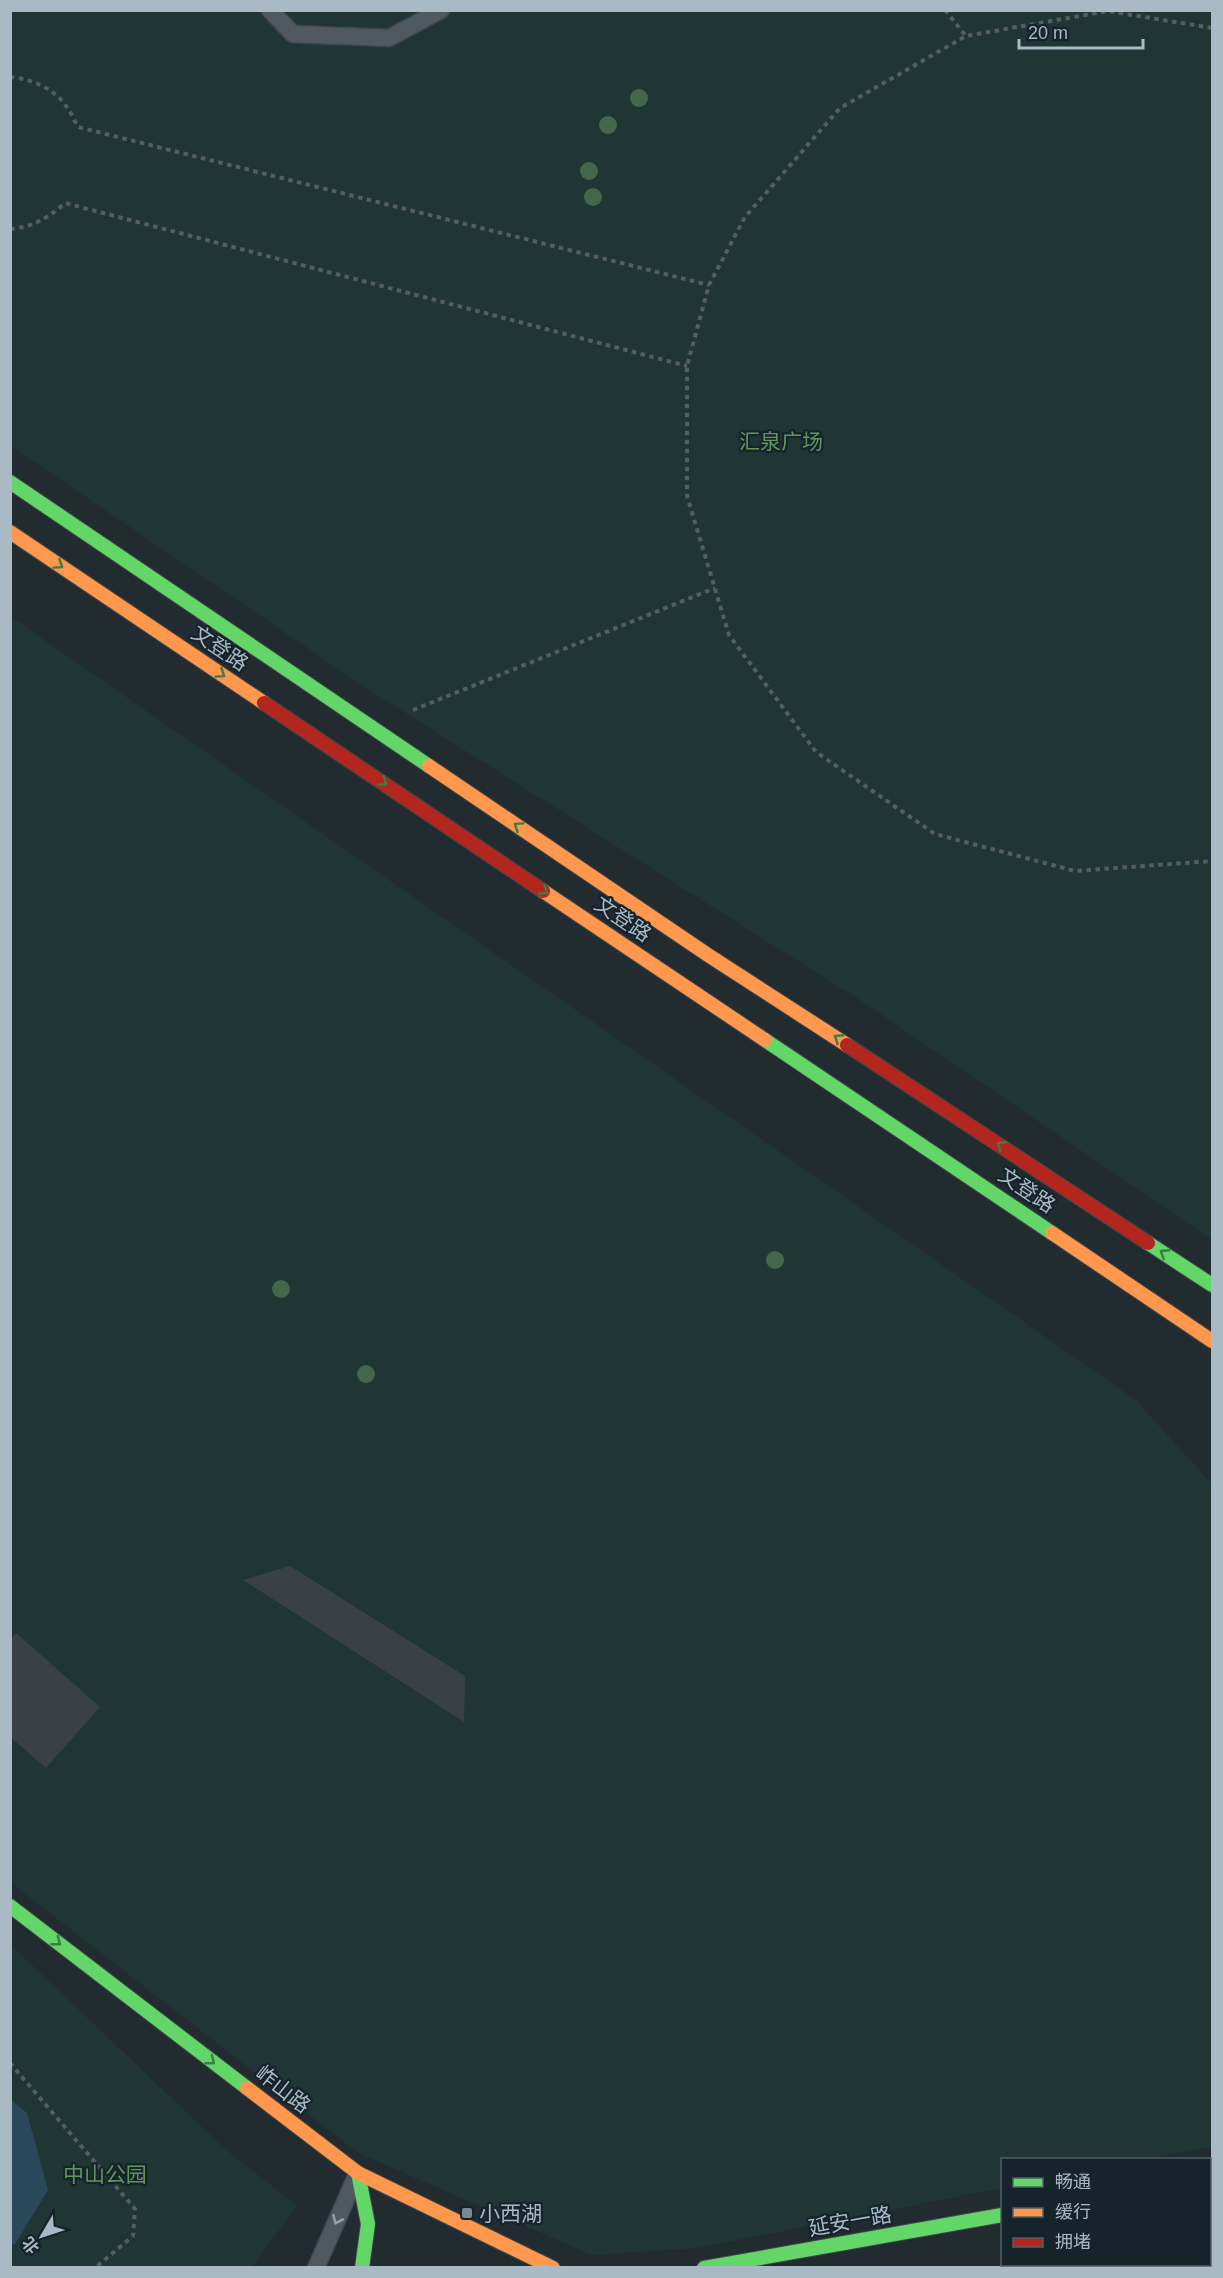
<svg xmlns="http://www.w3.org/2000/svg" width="1223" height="2278" font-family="Helvetica,'Noto Sans SC',sans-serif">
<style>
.green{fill:#1f3634}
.water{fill:#2b485a}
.building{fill:#394145}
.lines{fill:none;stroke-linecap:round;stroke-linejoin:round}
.lane-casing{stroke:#40474b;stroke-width:19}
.fast-casing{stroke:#40474b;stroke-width:16}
.slow-casing{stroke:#40474b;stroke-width:16}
.jam-casing{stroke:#40474b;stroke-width:16}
.path{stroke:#545e62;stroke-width:4;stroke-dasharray:4.5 4.5;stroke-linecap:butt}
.lane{stroke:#515960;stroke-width:16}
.fast{stroke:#63d668;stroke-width:14}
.slow{stroke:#ff974d;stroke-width:14}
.jam{stroke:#b3261e;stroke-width:14}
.tree{fill:#44664a}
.oneway{stroke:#3c7c4a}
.oneway2{stroke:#93a2ac}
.poi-dot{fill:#7a8891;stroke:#16232b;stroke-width:2}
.labels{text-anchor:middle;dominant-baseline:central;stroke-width:4.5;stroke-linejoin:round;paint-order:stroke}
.park-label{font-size:21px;fill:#609660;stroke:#16232b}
.street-label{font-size:21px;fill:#a9bac5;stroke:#16232b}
.poi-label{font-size:21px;fill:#a9bac5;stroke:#16232b;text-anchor:start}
</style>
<rect width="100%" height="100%" fill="#222b30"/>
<!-- green -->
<g class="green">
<path d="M 10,11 L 1212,11 L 1212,1240 L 860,1000 L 369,690 L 11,446 Z"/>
<path d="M 10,616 L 1136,1400 L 1212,1484 L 1212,2147 L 1147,2159 L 1002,2160 L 1002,2188 L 697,2248 L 592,2255 L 358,2153 L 11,1883 Z"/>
<path d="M 10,1944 L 224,2148 L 297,2206 L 252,2267 L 11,2267 Z"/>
</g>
<!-- water -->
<path class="water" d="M 10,2099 L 27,2113 L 48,2190 L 15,2244 L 11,2245 Z"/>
<!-- building -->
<g class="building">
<path d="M 290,1566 L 465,1676 L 464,1722 L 243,1580 Z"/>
<path d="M 16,1633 L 100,1707 L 46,1768 L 10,1737 L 10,1640 Z"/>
</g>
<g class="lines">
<!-- lane casing -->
<g class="lane-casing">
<g id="lane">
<path d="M 270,10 L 293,34 L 389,38 L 441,10"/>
<path d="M 316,2268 L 355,2179"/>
</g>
</g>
<!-- fast casing -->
<g class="fast-casing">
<g id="fast">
<path d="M 10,482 L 429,766"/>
<path d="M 765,1040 L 1052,1233"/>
<path d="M 1148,1243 L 1212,1285"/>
<path d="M 10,1906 L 247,2088"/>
<path d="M 358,2173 L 368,2224 L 362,2268"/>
<path d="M 704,2268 L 1002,2215"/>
</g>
</g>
<!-- slow casing -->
<g class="slow-casing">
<g id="slow">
<path d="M 10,532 L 264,703"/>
<path d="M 429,766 L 708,955 L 847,1045"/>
<path d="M 543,891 L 765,1040"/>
<path d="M 1052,1233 L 1212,1341"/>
<path d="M 247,2088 L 358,2173 L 553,2268"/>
<path d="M 1210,2179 L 1212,2178"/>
</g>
</g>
<!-- jam casing -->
<g class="jam-casing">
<g id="jam">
<path d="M 264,703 L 543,891"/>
<path d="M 847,1045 L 1148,1243"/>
</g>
</g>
<!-- path -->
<g class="path">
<path d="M 945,10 L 966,36"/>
<path d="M 1212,28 L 1108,11 L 966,36 L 840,108 L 745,217 L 709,285 L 687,366 L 687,496 L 729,635 L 816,752 L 935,834 L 1075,871 L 1212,861"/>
<path d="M 10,77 C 30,78 55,89 66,106 C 71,112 74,120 78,127 L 709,285"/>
<path d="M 10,229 C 33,227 48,218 65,203 L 687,366"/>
<path d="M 413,710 L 715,588"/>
<path d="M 10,2063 L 135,2209 L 133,2236 L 95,2268"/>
</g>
<!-- lane -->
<use href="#lane" class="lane"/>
<!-- fast -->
<use href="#fast" class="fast"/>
<!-- slow -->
<use href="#slow" class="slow"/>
<!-- jam -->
<use href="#jam" class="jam"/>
</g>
<!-- trees -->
<g class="tree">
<circle cx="639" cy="98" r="9"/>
<circle cx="608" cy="125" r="9"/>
<circle cx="589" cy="171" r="9"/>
<circle cx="593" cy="197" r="9"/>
<circle cx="775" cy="1260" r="9"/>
<circle cx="281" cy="1289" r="9"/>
<circle cx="366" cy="1374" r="9"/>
</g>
<!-- one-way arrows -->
<defs><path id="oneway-chevron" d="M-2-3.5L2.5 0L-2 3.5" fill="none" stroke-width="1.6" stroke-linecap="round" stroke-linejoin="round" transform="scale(1.5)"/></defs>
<g class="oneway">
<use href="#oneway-chevron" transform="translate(59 565) rotate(34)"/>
<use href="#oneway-chevron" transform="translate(221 674) rotate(34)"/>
<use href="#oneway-chevron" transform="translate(383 782) rotate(34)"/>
<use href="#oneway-chevron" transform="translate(518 826) rotate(-146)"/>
<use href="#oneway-chevron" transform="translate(544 891) rotate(34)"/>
<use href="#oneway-chevron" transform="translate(838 1038) rotate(-147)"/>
<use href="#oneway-chevron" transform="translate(1001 1145) rotate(-147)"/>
<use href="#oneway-chevron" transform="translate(1164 1253) rotate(-147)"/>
<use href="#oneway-chevron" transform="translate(57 1942) rotate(38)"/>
<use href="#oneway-chevron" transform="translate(211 2061) rotate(38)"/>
</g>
<use class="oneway2" href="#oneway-chevron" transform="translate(337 2220) rotate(114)"/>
<!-- markers -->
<rect class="poi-dot" x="461" y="2207" width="12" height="12" rx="3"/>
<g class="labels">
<!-- park labels -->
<g class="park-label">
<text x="781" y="441">汇泉广场</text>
<text x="105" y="2174">中山公园</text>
</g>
<!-- street labels -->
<g class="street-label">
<text transform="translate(220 648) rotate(34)">文登路</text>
<text transform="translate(623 919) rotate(34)">文登路</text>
<text transform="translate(1027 1190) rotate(34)">文登路</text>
<text transform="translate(283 2089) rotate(38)">岞山路</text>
<text transform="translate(850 2221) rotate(-10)">延安一路</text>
</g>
<!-- poi labels -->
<g class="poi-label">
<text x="479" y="2213">小西湖</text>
</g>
</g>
<!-- border -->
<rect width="1223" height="2278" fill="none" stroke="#a9bac5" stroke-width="24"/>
<!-- legend -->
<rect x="1001" y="2158" width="210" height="108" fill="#16232b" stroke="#515f69" stroke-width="1.5"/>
<rect x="1013" y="2178" width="30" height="9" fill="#63d668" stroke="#515f69" stroke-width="1.5"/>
<text x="1055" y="2188" font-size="18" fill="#a9bac5">畅通</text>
<rect x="1013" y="2208" width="30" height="9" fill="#ff974d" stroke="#515f69" stroke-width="1.5"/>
<text x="1055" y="2218" font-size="18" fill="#a9bac5">缓行</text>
<rect x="1013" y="2238" width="30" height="9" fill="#b3261e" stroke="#515f69" stroke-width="1.5"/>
<text x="1055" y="2248" font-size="18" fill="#a9bac5">拥堵</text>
<!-- north arrow -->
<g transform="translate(42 2236) rotate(231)" stroke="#16232b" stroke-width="4.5" paint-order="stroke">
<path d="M0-4.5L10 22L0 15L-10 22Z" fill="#a9bac5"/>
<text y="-9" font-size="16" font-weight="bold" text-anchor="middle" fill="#a9bac5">北</text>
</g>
<!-- scale -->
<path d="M1019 39v9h124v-9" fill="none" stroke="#a9bac5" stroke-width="3"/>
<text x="1028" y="39" font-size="18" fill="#a9bac5" stroke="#16232b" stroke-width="4.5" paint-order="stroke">20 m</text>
</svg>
